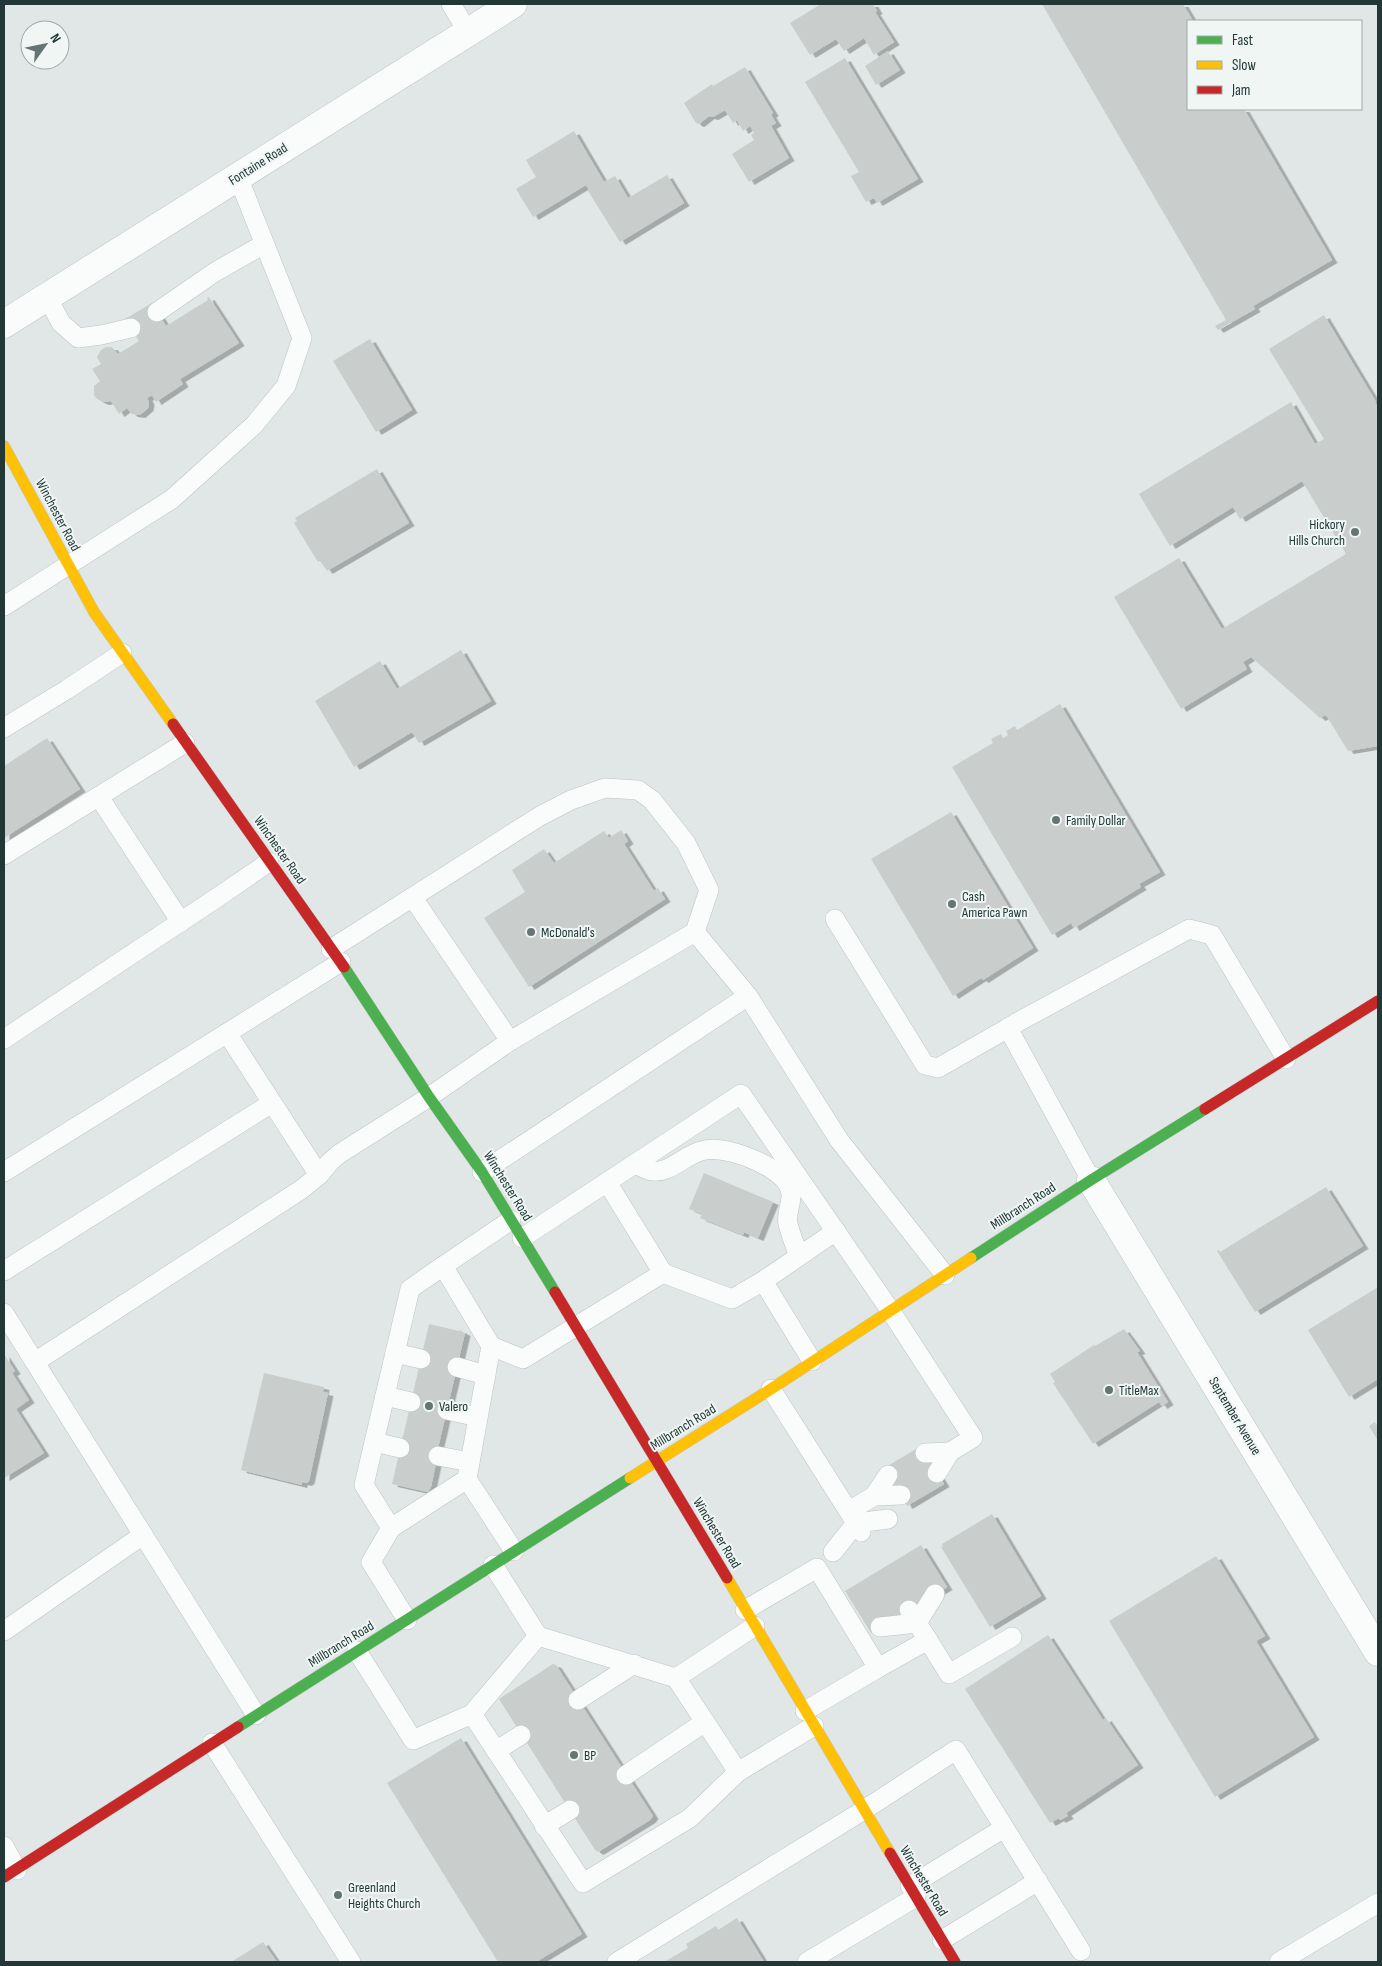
<svg xmlns="http://www.w3.org/2000/svg" width="1382" height="1966" font-family="'Sofia Sans Condensed',sans-serif">
<style>
.building{fill:#c9cecd;filter:url(#shadow)}
.lines{fill:none;stroke-linecap:round;stroke-linejoin:round}
.lane-casing{stroke:#bec3c3;stroke-width:20}
.street-casing{stroke:#bec3c3;stroke-width:29}
.fast-casing{stroke:#bec4c3;stroke-width:12}
.slow-casing{stroke:#bec4c3;stroke-width:12}
.jam-casing{stroke:#bec4c3;stroke-width:12}
.lane{stroke:#fafbfb;stroke-width:19}
.street{stroke:#fafbfb;stroke-width:28}
.fast{stroke:#4caf50;stroke-width:11}
.slow{stroke:#ffc107;stroke-width:11}
.jam{stroke:#c62828;stroke-width:11}
.poi-dot{fill:#647574;stroke:#eff6f4;stroke-width:2}
.labels{text-anchor:middle;dominant-baseline:central;stroke-width:4;stroke-linejoin:round;paint-order:stroke}
.street-label{font-size:14px;fill:#213837;stroke:#eff6f4}
.poi-label{font-size:14px;fill:#213837;stroke:#eff6f4;text-anchor:start}
</style>
<defs>
<filter id="shadow"><feDropShadow dx="5.5" dy="3" stdDeviation="0" flood-color="#0004"/></filter>
</defs>
<rect width="100%" height="100%" fill="#e1e7e6"/>
<!-- building -->
<g class="building">
<path d="M 821,4 L 873,4 L 877,11 L 875,12 L 894,42 L 874,55 L 864,38 L 844,51 L 836,39 L 810,55 L 790,23 Z"/>
<path d="M 1042,4 L 1183,4 L 1193,21 L 1188,21 L 1188,109 L 1244,109 L 1332,260 L 1253,306 L 1255,309 L 1218,330 L 1215,326 L 1226,320 Z"/>
<path d="M 888,51 L 900,70 L 876,85 L 865,66 Z"/>
<path d="M 845,58 L 918,179 L 877,203 L 874,198 L 866,202 L 851,176 L 859,172 L 805,82 Z"/>
<path d="M 745,67 L 773,113 L 771,115 L 776,123 L 771,126 L 789,158 L 749,182 L 732,154 L 754,140 L 751,135 L 754,133 L 750,126 L 743,131 L 737,120 L 733,123 L 725,110 L 713,117 L 709,116 L 699,124 L 696,123 L 684,103 L 712,84 L 713,86 Z"/>
<path d="M 574,131 L 604,182 L 615,176 L 628,198 L 667,175 L 684,203 L 620,242 L 588,191 L 589,190 L 586,185 L 533,217 L 516,189 L 536,177 L 526,160 Z"/>
<path d="M 209,297 L 239,343 L 180,379 L 183,384 L 156,402 L 152,395 L 147,398 L 149,402 L 148,408 L 140,415 L 132,414 L 127,408 L 119,414 L 111,401 L 103,402 L 97,399 L 94,395 L 94,386 L 100,381 L 92,369 L 101,364 L 97,357 L 101,350 L 106,347 L 112,347 L 118,354 L 139,341 L 125,319 L 152,303 L 166,326 L 208,300 L 207,298 Z"/>
<path d="M 1324,315 L 1376,402 L 1375,402 L 1378,408 L 1378,746 L 1348,751 L 1326,715 L 1320,718 L 1251,657 L 1243,662 L 1247,669 L 1181,709 L 1114,597 L 1179,558 L 1222,629 L 1346,554 L 1302,481 L 1240,519 L 1233,507 L 1170,546 L 1139,494 L 1291,402 L 1315,444 L 1324,439 L 1269,349 Z"/>
<path d="M 370,339 L 412,410 L 376,432 L 333,361 Z"/>
<path d="M 377,469 L 409,523 L 327,571 L 320,561 L 318,562 L 294,523 L 297,521 L 295,518 Z"/>
<path d="M 461,650 L 491,701 L 419,743 L 412,732 L 354,767 L 315,701 L 380,661 L 397,689 Z"/>
<path d="M 1060,704 L 1160,872 L 1139,884 L 1141,887 L 1074,928 L 1071,923 L 1052,935 L 952,767 L 993,743 L 991,739 L 1001,734 L 1003,738 L 1008,735 L 1006,731 L 1015,726 L 1017,730 Z"/>
<path d="M 47,738 L 80,789 L 4,838 L 4,766 Z"/>
<path d="M 951,812 L 1033,948 L 983,980 L 981,978 L 953,996 L 871,859 Z"/>
<path d="M 621,830 L 628,841 L 624,844 L 654,891 L 658,888 L 665,899 L 529,987 L 484,918 L 525,892 L 512,870 L 544,849 L 554,863 L 604,831 L 609,838 Z"/>
<path d="M 704,1173 L 773,1202 L 758,1238 L 744,1232 L 743,1235 L 700,1218 L 702,1214 L 689,1209 Z"/>
<path d="M 1326,1187 L 1363,1246 L 1255,1312 L 1217,1251 L 1219,1250 L 1220,1252 Z"/>
<path d="M 1378,1287 L 1378,1379 L 1349,1397 L 1308,1330 Z"/>
<path d="M 429,1324 L 459,1331 L 461,1330 L 461,1331 L 465,1333 L 438,1448 L 439,1449 L 431,1487 L 428,1492 L 392,1484 Z"/>
<path d="M 1124,1329 L 1140,1351 L 1137,1352 L 1168,1402 L 1162,1406 L 1159,1402 L 1093,1444 L 1053,1383 L 1055,1382 L 1050,1374 L 1094,1345 L 1095,1346 Z"/>
<path d="M 4,1354 L 15,1371 L 12,1373 L 29,1400 L 16,1409 L 44,1453 L 4,1478 Z"/>
<path d="M 264,1373 L 324,1387 L 323,1392 L 328,1393 L 309,1481 L 306,1483 L 302,1482 L 302,1485 L 241,1470 Z"/>
<path d="M 1375,1422 L 1376,1425 L 1378,1423 L 1378,1441 L 1369,1426 Z"/>
<path d="M 921,1446 L 944,1484 L 907,1506 L 884,1468 Z"/>
<path d="M 992,1514 L 1041,1596 L 990,1627 L 941,1547 L 943,1546 L 942,1544 Z"/>
<path d="M 921,1545 L 947,1587 L 871,1633 L 845,1591 Z"/>
<path d="M 1216,1556 L 1265,1636 L 1256,1641 L 1314,1737 L 1215,1797 L 1109,1621 Z"/>
<path d="M 1048,1635 L 1103,1720 L 1106,1718 L 1138,1765 L 1066,1813 L 1068,1816 L 1060,1820 L 1059,1818 L 1050,1823 L 965,1689 Z"/>
<path d="M 553,1664 L 556,1665 L 653,1816 L 650,1820 L 598,1852 L 595,1850 L 499,1699 Z"/>
<path d="M 461,1738 L 582,1934 L 536,1962 L 498,1962 L 387,1783 Z"/>
<path d="M 737,1918 L 764,1962 L 664,1962 L 688,1948 L 686,1944 L 716,1926 L 718,1930 Z"/>
<path d="M 263,1942 L 277,1962 L 231,1962 Z"/>
</g>
<g class="lines">
<!-- lane casing -->
<g class="lane-casing">
<g id="lane">
<path d="M 451,4 L 468,32"/>
<path d="M 47,297 L 61,323 L 78,338 L 101,335 L 131,328"/>
<path d="M 157,312 L 215,272 L 264,244"/>
<path d="M 4,606 L 172,499 L 254,425 L 286,386 L 302,338 L 238,177"/>
<path d="M 4,728 L 66,690 L 122,653"/>
<path d="M 99,797 L 181,922"/>
<path d="M 4,855 L 185,743"/>
<path d="M 413,898 L 510,1041"/>
<path d="M 835,919 L 925,1065 L 938,1068 L 1008,1028"/>
<path d="M 695,932 L 748,996 L 839,1140 L 945,1275"/>
<path d="M 227,1033 L 319,1175"/>
<path d="M 4,1039 L 215,899 L 269,862"/>
<path d="M 635,1164 C 640,1166 646,1170 652,1171 C 669,1174 685,1155 701,1151 C 723,1144 773,1163 787,1183 C 797,1198 785,1209 788,1224 C 791,1235 795,1246 799,1256"/>
<path d="M 4,1172 L 341,962"/>
<path d="M 482,1172 L 748,996"/>
<path d="M 1091,1180 L 1008,1028 L 1018,1022 L 1189,929 L 1212,935 L 1286,1059"/>
<path d="M 607,1182 L 663,1273 L 732,1299 L 763,1281 L 836,1231"/>
<path d="M 511,1220 L 443,1266 L 491,1346 L 523,1359 L 663,1273"/>
<path d="M 522,1238 L 741,1094 L 890,1310 L 973,1438 L 950,1452"/>
<path d="M 4,1271 L 272,1103"/>
<path d="M 763,1281 L 812,1361"/>
<path d="M 4,1313 L 256,1715"/>
<path d="M 491,1346 L 467,1479 L 514,1551"/>
<path d="M 395,1353 L 421,1359"/>
<path d="M 35,1362 L 302,1189 L 319,1175 L 330,1162 L 339,1154 L 429,1097 L 510,1041 L 695,932 L 709,890 L 686,843 L 652,800 L 638,790 L 605,788 L 571,800 L 540,816 L 331,949"/>
<path d="M 457,1367 L 486,1375"/>
<path d="M 771,1389 L 856,1523 L 833,1552"/>
<path d="M 385,1396 L 411,1402"/>
<path d="M 447,1410 L 478,1417"/>
<path d="M 374,1442 L 400,1448"/>
<path d="M 925,1453 L 950,1452 L 937,1473"/>
<path d="M 438,1456 L 470,1462"/>
<path d="M 874,1496 L 901,1495"/>
<path d="M 849,1511 L 874,1496 L 888,1475"/>
<path d="M 391,1528 L 364,1485 L 410,1289 L 443,1266"/>
<path d="M 861,1532 L 856,1523 L 888,1519"/>
<path d="M 493,1565 L 538,1636 L 676,1678"/>
<path d="M 745,1610 L 817,1568 L 878,1668 L 805,1711"/>
<path d="M 909,1610 L 917,1623 L 935,1594"/>
<path d="M 407,1620 L 371,1562 L 391,1528 L 467,1479"/>
<path d="M 755,1626 L 676,1678 L 738,1772 L 814,1726"/>
<path d="M 4,1631 L 143,1535"/>
<path d="M 928,1640 L 949,1674 L 1012,1637"/>
<path d="M 357,1651 L 413,1740 L 472,1714 L 583,1883 L 690,1818 L 738,1772"/>
<path d="M 878,1668 L 928,1640 L 917,1623 L 880,1627"/>
<path d="M 578,1700 L 634,1664"/>
<path d="M 472,1714 L 538,1636"/>
<path d="M 212,1743 L 351,1962"/>
<path d="M 496,1751 L 521,1735"/>
<path d="M 626,1775 L 705,1722"/>
<path d="M 544,1826 L 570,1810"/>
<path d="M 4,1846 L 17,1870"/>
<path d="M 910,1886 L 1004,1828"/>
<path d="M 942,1940 L 1038,1881"/>
<path d="M 617,1962 L 864,1810 L 956,1750 L 1081,1951"/>
<path d="M 807,1962 L 916,1897"/>
<path d="M 1279,1962 L 1378,1903"/>
</g>
</g>
<!-- street casing -->
<g class="street-casing">
<g id="street">
<path d="M 4,324 L 513,4"/>
<path d="M 1091,1180 L 1378,1652"/>
</g>
</g>
<!-- fast casing -->
<g class="fast-casing">
<g id="fast">
<path d="M 344,967 L 429,1097 L 482,1172 L 555,1292"/>
<path d="M 971,1258 L 1091,1180 L 1205,1109"/>
<path d="M 238,1727 L 630,1478"/>
</g>
</g>
<!-- slow casing -->
<g class="slow-casing">
<g id="slow">
<path d="M 4,446 L 94,612 L 173,724"/>
<path d="M 630,1478 L 771,1389 L 971,1258"/>
<path d="M 727,1578 L 890,1853"/>
</g>
</g>
<!-- jam casing -->
<g class="jam-casing">
<g id="jam">
<path d="M 173,724 L 344,967"/>
<path d="M 1205,1109 L 1378,1001"/>
<path d="M 555,1292 L 727,1578"/>
<path d="M 890,1853 L 955,1962"/>
<path d="M 4,1877 L 238,1727"/>
</g>
</g>
<!-- lane -->
<use href="#lane" class="lane"/>
<!-- street -->
<use href="#street" class="street"/>
<!-- fast -->
<use href="#fast" class="fast"/>
<!-- slow -->
<use href="#slow" class="slow"/>
<!-- jam -->
<use href="#jam" class="jam"/>
</g>
<!-- markers -->
<g class="poi-dot">
<circle cx="1355" cy="532" r="5"/>
<circle cx="1056" cy="820" r="5"/>
<circle cx="952" cy="904" r="5"/>
<circle cx="531" cy="932" r="5"/>
<circle cx="1109" cy="1390" r="5"/>
<circle cx="429" cy="1406" r="5"/>
<circle cx="574" cy="1755" r="5"/>
<circle cx="338" cy="1895" r="5"/>
</g>
<g class="labels">
<!-- street labels -->
<g class="street-label">
<text transform="translate(258 164) rotate(-32)">Fontaine Road</text>
<text transform="translate(58 515) rotate(62)">Winchester Road</text>
<text transform="translate(280 850) rotate(55)">Winchester Road</text>
<text transform="translate(508 1186) rotate(58)">Winchester Road</text>
<text transform="translate(1023 1206) rotate(-33)">Millbranch Road</text>
<text transform="translate(1235 1416) rotate(59)">September Avenue</text>
<text transform="translate(683 1427) rotate(-32)">Millbranch Road</text>
<text transform="translate(717 1533) rotate(59)">Winchester Road</text>
<text transform="translate(341 1644) rotate(-32)">Millbranch Road</text>
<text transform="translate(924 1881) rotate(59)">Winchester Road</text>
</g>
<!-- poi labels -->
<g class="poi-label">
<text x="1345" y="524" text-anchor="end">Hickory<tspan x="1345" dy="16">Hills Church</tspan></text>
<text x="1066" y="820">Family Dollar</text>
<text x="962" y="896">Cash<tspan x="962" dy="16">America Pawn</tspan></text>
<text x="541" y="932">McDonald's</text>
<text x="1119" y="1390">TitleMax</text>
<text x="439" y="1406">Valero</text>
<text x="584" y="1755">BP</text>
<text x="348" y="1887">Greenland<tspan x="348" dy="16">Heights Church</tspan></text>
</g>
</g>
<!-- border -->
<rect width="1382" height="1966" fill="none" stroke="#213837" stroke-width="10"/>
<!-- legend -->
<rect x="1187" y="20" width="175" height="90" fill="#eff6f4" stroke="#9daaa8"/>
<rect x="1197" y="36" width="25" height="8" fill="#4caf50" stroke="#9daaa8"/>
<text x="1232" y="45" font-size="15" fill="#213837">Fast</text>
<rect x="1197" y="61" width="25" height="8" fill="#ffc107" stroke="#9daaa8"/>
<text x="1232" y="70" font-size="15" fill="#213837">Slow</text>
<rect x="1197" y="86" width="25" height="8" fill="#c62828" stroke="#9daaa8"/>
<text x="1232" y="95" font-size="15" fill="#213837">Jam</text>
<!-- north arrow -->
<g transform="translate(45 45) rotate(57)"><circle r="24" fill="#eff6f4" stroke="#9daaa8"/>
<path d="M0-4L9 19L0 12L-9 19Z" fill="#647574"/>
<text y="-8" font-size="14" font-weight="bold" text-anchor="middle" fill="#213837">N</text>
</g>
</svg>
